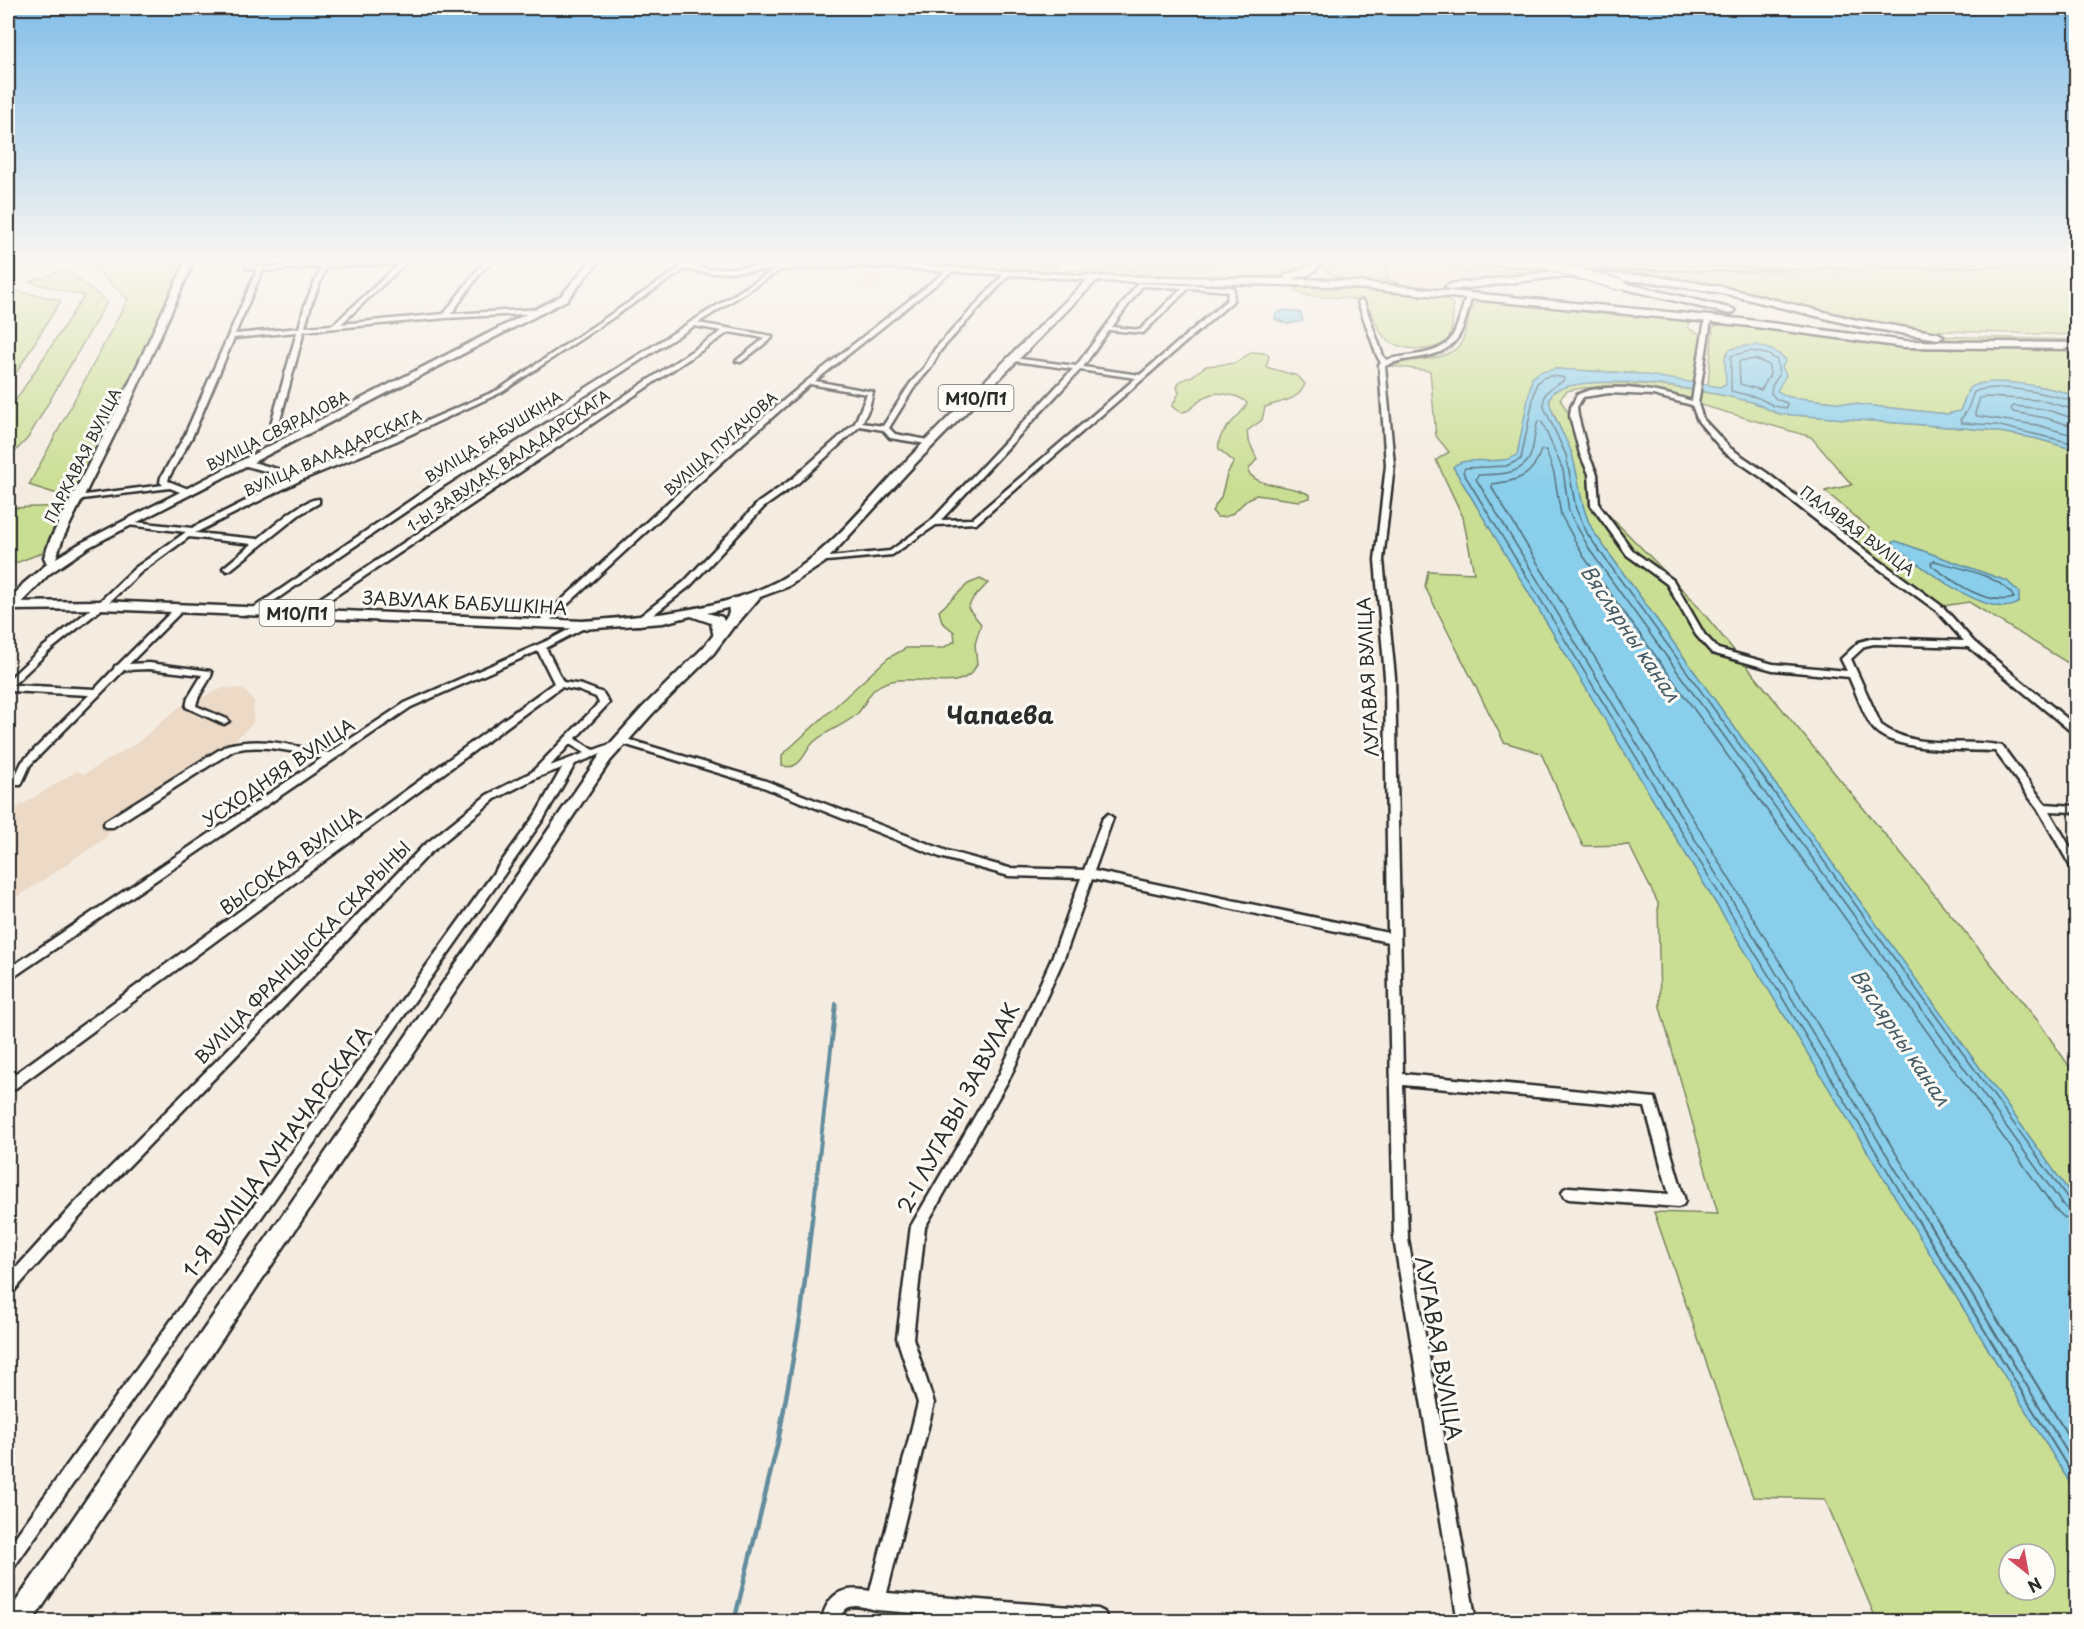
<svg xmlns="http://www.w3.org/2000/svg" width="2084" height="1629" font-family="'Playpen Sans',sans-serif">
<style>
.built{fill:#ecd9c6}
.green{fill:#cade93;stroke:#7a845f;stroke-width:1.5;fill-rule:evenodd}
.water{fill:#89ceeb;stroke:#638d9e;stroke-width:1.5}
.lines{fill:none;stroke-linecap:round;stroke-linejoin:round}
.shore-far1{stroke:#516c78;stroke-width:1.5}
.shore{stroke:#516c78;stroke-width:2}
.stream-far1{stroke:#638d9e;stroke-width:4}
.stream{stroke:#638d9e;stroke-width:4.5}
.street-casing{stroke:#2b2b2b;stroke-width:5}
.secondary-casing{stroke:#2b2b2b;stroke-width:5}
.primary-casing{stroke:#2b2b2b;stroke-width:5}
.street{fill:#fdfcf7;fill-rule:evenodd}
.secondary{fill:#fdfcf7;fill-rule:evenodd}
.primary{fill:#fdfcf7;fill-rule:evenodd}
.rail{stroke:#2b2b2b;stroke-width:1.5}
.primary-bridge-casing{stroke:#2b2b2b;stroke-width:13;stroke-linecap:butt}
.primary-bridge{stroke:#fdfcf7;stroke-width:10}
.labels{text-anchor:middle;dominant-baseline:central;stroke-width:6;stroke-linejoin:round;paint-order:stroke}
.far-street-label{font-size:15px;fill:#2b2b2b;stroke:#fdfcf7}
.shield{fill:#fdfcf7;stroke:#6a6a68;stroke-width:1.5}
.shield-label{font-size:16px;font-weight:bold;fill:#2b2b2b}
.street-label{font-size:18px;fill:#2b2b2b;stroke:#fdfcf7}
.water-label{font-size:20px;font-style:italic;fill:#475c65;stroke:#fdfcf7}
.near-street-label{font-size:21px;fill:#2b2b2b;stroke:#fdfcf7}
.district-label{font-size:24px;font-weight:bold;fill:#2b2b2b;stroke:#fdfcf7}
</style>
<rect width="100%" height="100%" fill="#f5ece1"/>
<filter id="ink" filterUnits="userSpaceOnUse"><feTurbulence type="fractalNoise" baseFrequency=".0167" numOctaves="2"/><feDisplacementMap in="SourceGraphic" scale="12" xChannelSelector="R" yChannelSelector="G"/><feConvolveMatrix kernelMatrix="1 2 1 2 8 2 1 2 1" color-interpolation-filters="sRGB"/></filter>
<g filter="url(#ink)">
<!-- built -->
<g class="built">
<path d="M 1007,261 L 1127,261 L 1138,263 L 1137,267 Z"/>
<path d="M 1387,263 L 1450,266 L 1467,273 L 1522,274 L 1427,286 L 1400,284 L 1387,279 Z"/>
<path d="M 860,266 L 894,268 L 874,290 L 858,290 Z"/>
<path d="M 223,688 L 243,689 L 254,701 L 253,723 L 222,753 L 113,824 L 106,838 L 8,903 L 8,813 L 77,771 L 84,774 L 137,743 L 178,708 Z"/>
</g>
<!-- green -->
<g class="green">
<path d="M 107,261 L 186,261 L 98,449 L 70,498 L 29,485 L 128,299 L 90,265 Z"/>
<path d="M 916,261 L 995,261 L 1058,264 L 1055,273 L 1045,274 L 913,265 Z"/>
<path d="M 1139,261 L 1308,261 L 1307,267 L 1288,275 L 1268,277 L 1069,275 L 1061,273 L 1069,270 L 1105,270 L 1106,266 L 1137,268 Z"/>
<path d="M 1319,261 L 1387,263 L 1387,279 L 1400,284 L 1347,280 L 1334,276 L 1322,269 Z"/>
<path d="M 1550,261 L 2076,261 L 1796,268 L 1580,265 Z"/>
<path d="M 1450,266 L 1554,269 L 1559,272 L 1467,273 Z"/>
<path d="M 1990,267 L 2076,267 L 2076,335 L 1914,330 L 1852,319 L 1712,285 L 1583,270 L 1820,273 Z"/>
<path d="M 66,269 L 107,302 L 28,438 L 8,459 L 8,412 L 84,296 L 29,282 Z"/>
<path d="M 1308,286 L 1376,290 L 1444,297 L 1453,304 C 1452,314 1454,328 1449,337 C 1440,355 1398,351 1385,338 C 1374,327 1375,308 1359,301 C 1339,293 1313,302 1295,291 L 1297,288 Z"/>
<path d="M 13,290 L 61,300 L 8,386 L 8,291 Z"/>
<path d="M 1481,300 L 1702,322 L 1688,322 L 1689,329 L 1703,335 L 1698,385 L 1635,373 L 1556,369 L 1540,372 L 1532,378 L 1571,453 L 1550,405 L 1550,395 C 1575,368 1716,392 1752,402 C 1763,405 1770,412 1781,414 L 1988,430 L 2034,438 L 2076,450 L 2076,668 L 1969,602 L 1943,606 L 1844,533 L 1869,528 L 1825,491 L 1852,485 L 1811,437 L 1636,386 L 1582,388 L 1567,391 L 1560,399 L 1585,441 L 1599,505 L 1691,598 L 2038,1021 L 2076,1076 L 2076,1621 L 1877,1621 L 1825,1499 L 1753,1497 L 1654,1212 L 1718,1214 L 1660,1007 L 1658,903 L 1629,845 L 1583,846 L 1541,753 L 1504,742 L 1425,587 L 1428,571 L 1474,573 L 1463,517 L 1436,460 L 1449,452 L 1436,436 L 1430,371 L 1391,366 C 1412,357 1442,363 1459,346 C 1470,334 1465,306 1481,300 ZM 2009,1554 L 2045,1554 L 2045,1590 L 2009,1590 Z"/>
<path d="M 1720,323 L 1745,324 L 1781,331 L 1922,350 L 1958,347 L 2076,349 L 2076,397 C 2056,387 1988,375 1969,388 L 1960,411 L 1947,414 L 1789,397 L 1777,393 L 1776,390 L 1786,375 L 1782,367 L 1786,360 C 1771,344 1748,343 1729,350 L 1725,356 L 1726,384 L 1720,387 L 1708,386 L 1713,327 Z"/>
<path d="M 1902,335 L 2076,340 L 2076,344 L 1981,342 Z"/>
<path d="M 1252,352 L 1266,353 L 1269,356 L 1266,367 L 1298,376 L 1305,384 C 1298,402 1280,401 1265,407 L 1262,420 L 1247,431 L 1248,439 L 1257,459 L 1249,469 L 1249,473 C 1261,489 1291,483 1310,495 L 1310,498 L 1299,501 L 1256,495 C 1240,500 1236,520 1217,517 L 1212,511 L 1221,497 L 1227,474 L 1234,462 L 1219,449 C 1215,430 1241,419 1247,403 C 1242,398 1237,396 1230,395 C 1222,393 1214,392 1207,396 C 1195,401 1186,422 1172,406 L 1179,393 L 1177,387 L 1180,381 L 1192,376 L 1206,366 L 1235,363 Z"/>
<path d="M 66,506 L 42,553 L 8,566 L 8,508 Z"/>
<path d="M 980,579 L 988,583 L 972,600 L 968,608 L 981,624 L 975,644 L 977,664 C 962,701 904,665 876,688 C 867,695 865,706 857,714 C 845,725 828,730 815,741 C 807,747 804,761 795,765 C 790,768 786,767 782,765 L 782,755 L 888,658 L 906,648 L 943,648 L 955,641 L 954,632 L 942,622 L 939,611 L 968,584 Z"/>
</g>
<!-- water -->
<g class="water">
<path d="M 1285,310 L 1301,313 L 1303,321 L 1287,324 L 1275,319 L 1276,313 Z"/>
<path d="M 1757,345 L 1774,351 L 1786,360 L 1782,367 L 1786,375 L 1777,391 L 1789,397 L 1947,414 L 1960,411 L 1969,388 C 1988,375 2056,387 2076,397 L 2076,450 L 2034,438 L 1988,430 L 1781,414 C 1770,412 1762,405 1752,402 C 1702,389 1600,371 1554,391 L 1549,400 C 1552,418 1564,433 1571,451 C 1580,479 1579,505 1593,531 L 2076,1201 L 2076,1493 L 1679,843 L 1453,467 C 1466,454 1500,467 1517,455 L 1532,378 L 1540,372 L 1556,369 L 1641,374 L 1720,387 L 1726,384 L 1725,359 L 1729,350 L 1738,347 Z"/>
<path d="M 1896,541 L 2007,581 L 2019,592 L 2019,602 C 1992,624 1917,563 1894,546 L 1893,542 Z"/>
</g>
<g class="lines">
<!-- shore-far1 -->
<g class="shore-far1">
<path d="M 1750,351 L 1767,354 L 1777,360 L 1779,375 L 1772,386 L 1771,393 L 1776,399 L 1787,403 L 1787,408 L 1774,406 L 1759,398 L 1731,391 L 1731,356 Z"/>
<path d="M 1755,359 L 1769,365 L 1770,375 L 1761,390 L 1740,384 L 1739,361 Z"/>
<path d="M 2076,402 C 2052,395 1997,381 1974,392 L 1967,411 L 1960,420 L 1962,423 L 1996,425 L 2076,444"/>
<path d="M 2076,410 L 2040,400 L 1986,397 L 1980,398 L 1975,413 L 1977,416 L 2037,425 L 2076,436"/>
<path d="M 2076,419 L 2044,409 L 2014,406 L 2011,408 L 2013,412 L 2046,418 L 2076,427"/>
<path d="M 1934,561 C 1957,567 2003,576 2014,598 C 1986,606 1954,582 1932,566 L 1931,563 Z"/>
<path d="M 1918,1221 L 1463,472 L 1465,468 L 1506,466 L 1521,459 L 1536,385 C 1543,374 1552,375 1564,378 L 1563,381 C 1551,388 1542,391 1544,407 L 1566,455 L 1576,509 L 1588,535 L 2069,1200 L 2076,1203"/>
<path d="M 1927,1221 L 1476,479 L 1478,475 C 1497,474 1524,476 1531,454 C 1535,443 1534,432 1538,421 L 1542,422 L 1563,470 L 1569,512 L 1591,552 L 2063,1205 L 2069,1210 L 2076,1211"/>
<path d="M 1937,1221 L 1492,488 L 1492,484 C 1519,480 1532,478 1541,450 L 1546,450 L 1554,473 L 1561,515 L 1584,557 L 2056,1210 L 2065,1218 L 2076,1220"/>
</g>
<!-- shore -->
<g class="shore">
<path d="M 1917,1219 L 2076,1481"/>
<path d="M 1926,1219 L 2076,1467"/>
<path d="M 1936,1219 L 2076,1449"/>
<path d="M 2073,1219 L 2076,1220"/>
</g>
<!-- stream-far1 -->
<path class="stream-far1" d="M 812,1221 L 836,1004"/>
<!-- stream -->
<path class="stream" d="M 734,1622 L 778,1442 L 801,1314 L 812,1219"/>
<!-- street casing -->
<g class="street-casing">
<g id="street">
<path d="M 249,261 L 255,261 L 252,266 L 260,267 L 408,261 L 341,324 L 444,314 L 477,270 L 487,261 L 493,261 L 481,272 L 451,314 L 542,309 L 545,311 L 542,313 L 446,318 L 304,331 L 279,424 L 280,426 L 319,425 L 319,429 L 316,429 L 278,430 L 271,424 L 297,332 L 234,338 L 192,437 L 169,477 L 168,481 L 191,490 L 191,494 L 185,494 L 170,488 L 74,500 L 73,498 L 77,496 L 163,485 L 160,482 L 161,477 L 184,437 L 257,270 L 246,268 ZM 400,263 L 333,325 L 305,327 L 311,305 L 326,267 ZM 321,267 L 305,305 L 299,328 L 235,334 L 262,271 Z"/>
<path d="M 683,266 L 688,267 L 502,392 L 396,441 L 301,480 L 195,533 L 258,539 C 272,528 302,499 319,499 L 319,503 L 300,514 L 230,570 L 227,571 L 223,568 L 252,544 L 189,537 L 141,572 L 104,607 L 48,652 L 13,685 L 95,689 L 114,669 L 115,666 L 118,665 L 177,606 L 180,605 L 184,608 L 183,610 L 129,664 L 149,663 L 210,671 L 212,673 C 208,685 198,693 196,706 L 227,719 L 229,721 L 224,724 L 221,723 L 186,707 L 188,698 L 202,675 L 149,669 L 124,670 L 30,765 L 21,785 L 13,785 L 12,783 L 22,762 L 89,695 L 8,691 L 8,680 L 42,648 L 98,603 L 135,568 L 186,532 L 128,525 L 125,525 L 125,521 L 192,528 L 291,478 L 243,465 L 243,461 L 249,461 L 298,475 L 390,437 L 498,390 Z"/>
<path d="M 778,267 L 783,268 L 698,323 L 772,336 L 772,338 L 741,362 L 736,361 L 765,338 L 729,332 L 307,615 L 301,615 L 301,611 L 722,331 L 694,326 L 445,485 L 256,613 L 253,614 L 249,611 L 439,481 Z"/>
<path d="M 950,268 L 955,269 L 815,381 L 873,392 L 869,408 L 862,423 L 883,426 L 910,384 L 924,368 L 935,349 L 1006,272 L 1010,272 L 1010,274 L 940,351 L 930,369 L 915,386 L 889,428 L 895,434 L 933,441 L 933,445 L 890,438 L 883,430 L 860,426 L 798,483 L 764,507 L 690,586 L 640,625 L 634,625 L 634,621 L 684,582 L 758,503 L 792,479 L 855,423 L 867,394 L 810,384 L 734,451 L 545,625 L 539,625 L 539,621 L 728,447 L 807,381 Z"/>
<path d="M 1138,283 L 1231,287 L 1234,289 L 1233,301 L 977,523 L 936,525 L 892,555 L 816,562 L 816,558 L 819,558 L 890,551 L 931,521 L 1073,369 L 1015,361 L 1013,360 L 1013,358 L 1076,366 ZM 1142,286 L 1182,288 L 1140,330 L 1112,327 ZM 1189,288 L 1228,291 L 1227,300 L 1140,375 L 1083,367 L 1109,330 L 1143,333 ZM 1080,370 L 1136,378 L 972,519 L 941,520 Z"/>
<path d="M 1469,294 L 1472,296 C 1462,330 1462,350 1422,357 C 1410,359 1397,360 1385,366 L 1394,465 L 1383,560 L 1395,677 L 1403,1074 L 1655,1098 L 1685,1201 L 1683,1205 L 1678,1207 L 1569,1199 L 1564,1197 L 1562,1193 L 1564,1189 L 1569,1187 L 1669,1194 L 1645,1107 L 1403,1085 L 1408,1239 L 1476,1622 L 1458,1622 L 1394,1239 L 1388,942 L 1092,879 L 1064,958 L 1010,1077 L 925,1227 L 913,1338 L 934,1403 L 887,1593 L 1098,1609 L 1104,1612 L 1107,1618 L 1105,1622 L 1030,1622 L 876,1610 C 859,1606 844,1600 839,1622 L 821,1622 C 828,1593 842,1586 870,1591 L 918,1403 L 897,1338 L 911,1226 L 999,1075 L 1052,958 L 1081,878 L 1009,876 L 940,857 L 758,785 L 620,743 L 619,747 L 575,764 L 544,818 L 14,1567 L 8,1569 L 8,1547 L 536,814 L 562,768 L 538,777 L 495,799 L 430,853 L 277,1014 L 85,1211 L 13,1292 L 8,1294 L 8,1277 L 75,1203 L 269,1008 L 422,847 L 487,795 L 532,772 L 599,703 L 596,697 L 577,690 L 561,687 L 13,1090 L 8,1091 L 8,1079 L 554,683 L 538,651 L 411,707 L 12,978 L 8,979 L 8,969 L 322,758 C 293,752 264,743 234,750 L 113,827 L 105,827 L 104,824 L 105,821 L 227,745 C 262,736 295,746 329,753 L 405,703 L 551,639 L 583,622 L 587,625 L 586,627 L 546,648 L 563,682 L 582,685 L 603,693 L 609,703 L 575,739 L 594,750 L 616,742 L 615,740 L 617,738 L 623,738 L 766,781 L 947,851 L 1009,868 L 1084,870 L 1103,818 L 1108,814 L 1113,818 L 1094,871 L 1388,933 L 1385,677 L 1375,560 L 1386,465 L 1379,365 L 1381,363 L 1377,356 L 1358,302 L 1361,300 L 1364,302 L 1383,356 L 1386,360 C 1406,354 1440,357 1452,337 C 1459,325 1462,309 1466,296 ZM 570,744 L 585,753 L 550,766 Z"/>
<path d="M 1708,317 L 1711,319 L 1698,404 L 1703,419 L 1730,448 L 1767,473 L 1869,553 L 1943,607 L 1974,642 L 2076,726 L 2076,734 L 2073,733 L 1969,647 L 1874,644 L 1865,646 L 1851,659 L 1881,725 C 1917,752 1961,737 2002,746 L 2045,804 L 2076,806 L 2076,812 L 2049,811 L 2076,857 L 2076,870 L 2072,869 L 2038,809 L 1995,751 C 1966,750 1891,752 1873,728 C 1865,718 1855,690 1849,677 L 1773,670 L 1712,653 L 1696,635 L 1667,584 L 1627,555 L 1591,505 L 1589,474 L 1580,454 L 1570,416 L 1571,407 L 1577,395 C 1604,380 1663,391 1692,401 L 1705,319 ZM 1609,393 L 1653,395 L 1692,405 L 1698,421 L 1724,452 L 1761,477 L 1863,557 L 1937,611 L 1964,641 L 1874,638 L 1859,642 L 1841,659 L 1847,671 L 1773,664 L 1718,649 L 1704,634 L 1673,580 L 1633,551 L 1599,505 L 1597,474 L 1588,454 L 1578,416 L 1577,407 L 1583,397 Z"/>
</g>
</g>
<!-- secondary casing -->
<g class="secondary-casing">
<g id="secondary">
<path d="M 186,261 L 194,261 L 129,405 L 63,538 L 56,558 L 81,543 L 561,296 L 591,261 L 599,261 L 567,300 L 89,547 L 49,574 L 16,608 L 8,608 L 8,603 L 23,584 L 47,564 L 44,557 L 51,538 L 119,405 Z"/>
<path d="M 673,261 C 684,260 696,266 708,269 L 858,262 L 1094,276 L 1098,278 L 1094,280 L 858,266 L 708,273 L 682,269 Z"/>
<path d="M 734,598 L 740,602 L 741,613 L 736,623 L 713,654 L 653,713 L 610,761 L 32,1622 L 8,1622 L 8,1613 L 600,755 L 643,707 L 703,648 L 724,622 L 729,613 L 728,602 Z"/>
</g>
</g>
<!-- primary casing -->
<g class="primary-casing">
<g id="primary">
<path d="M 1314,264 L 1319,267 L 1310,274 L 1291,279 L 1334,280 L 1741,319 L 1904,341 L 2076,343 L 2076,349 L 1904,347 L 1741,325 L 1334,286 L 1096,281 L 917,462 L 824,563 L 787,587 L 760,597 L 735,626 L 727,626 L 724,638 L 714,638 L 711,623 L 691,616 L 663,623 L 583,629 L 101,609 L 8,610 L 8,602 L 101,601 L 583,621 C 647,616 720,611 778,581 C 830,553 867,501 907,460 C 967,397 1030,337 1091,276 L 1287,279 L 1284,277 L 1286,275 ZM 739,605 L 724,621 L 722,617 L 707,613 Z"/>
<path d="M 1557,271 L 1652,276 L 1722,287 L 1857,320 L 1938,333 L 1943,336 L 1938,339 L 1857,326 L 1722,293 L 1652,282 L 1557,277 L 1450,290 L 1445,287 L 1450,284 Z"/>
<path d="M 1620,282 L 1733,309 L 1735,311 L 1730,314 L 1617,287 L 1617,283 Z"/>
</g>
</g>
<!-- street -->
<use href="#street" class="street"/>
<!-- secondary -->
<use href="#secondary" class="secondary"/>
<!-- primary -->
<use href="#primary" class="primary"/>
<!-- rail -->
<path class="rail" d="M 1378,261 L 1548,268 L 1719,271 L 2076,265"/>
<!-- primary-bridge casing -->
<g class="primary-bridge-casing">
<path id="primary-bridge" d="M 1536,261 L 1620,285"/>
</g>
<!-- primary-bridge -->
<use href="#primary-bridge" class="primary-bridge"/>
</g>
</g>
<!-- sky -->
<linearGradient id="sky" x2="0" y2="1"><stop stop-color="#82bee9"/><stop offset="0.53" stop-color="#faf6f2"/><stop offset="1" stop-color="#faf6f2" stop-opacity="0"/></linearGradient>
<rect width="2084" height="489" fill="url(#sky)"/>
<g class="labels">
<!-- far-street labels -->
<g class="far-street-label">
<text transform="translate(277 430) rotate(-27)">ВУЛІЦА СВЯРДЛОВА</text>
<text transform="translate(493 436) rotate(-32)">ВУЛІЦА БАБУШКІНА</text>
<text transform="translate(720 443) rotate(-42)">ВУЛІЦА ПУГАЧОВА</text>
<text transform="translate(332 452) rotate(-24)">ВУЛІЦА ВАЛАДАРСКАГА</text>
<text transform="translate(82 455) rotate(-63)">ПАРКАВАЯ ВУЛІЦА</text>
<text transform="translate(508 460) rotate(-34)">1-Ы ЗАВУЛАК ВАЛАДАРСКАГА</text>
<text transform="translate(1858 530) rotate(37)">ПАЛЯВАЯ ВУЛІЦА</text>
</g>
<!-- shield labels -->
<g class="shield">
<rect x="938.5" y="385" width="75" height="26" rx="4.5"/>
<rect x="259.5" y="600" width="75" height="26" rx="4.5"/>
</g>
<g class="shield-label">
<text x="976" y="398">М10/П1</text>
<text x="297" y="613">М10/П1</text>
</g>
<!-- street labels -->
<g class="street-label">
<text transform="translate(465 602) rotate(3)">ЗАВУЛАК БАБУШКІНА</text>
<text transform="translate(1367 677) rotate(-93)">ЛУГАВАЯ ВУЛІЦА</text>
<text transform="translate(278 772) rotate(-34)">УСХОДНЯЯ ВУЛІЦА</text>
<text transform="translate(290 860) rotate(-36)">ВЫСОКАЯ ВУЛІЦА</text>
<text transform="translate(302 952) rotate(-46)">ВУЛІЦА ФРАНЦЫСКА СКАРЫНЫ</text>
</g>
<!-- water labels -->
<g class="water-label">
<text transform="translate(1631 633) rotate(56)">Вяслярны канал</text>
<text transform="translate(1901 1037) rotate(56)">Вяслярны канал</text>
</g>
<!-- near-street labels -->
<g class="near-street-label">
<text transform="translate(957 1107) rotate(-62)">2-І ЛУГАВЫ ЗАВУЛАК</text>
<text transform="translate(276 1151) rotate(-54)">1-Я ВУЛІЦА ЛУНАЧАРСКАГА</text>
<text transform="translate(1440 1348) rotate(80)">ЛУГАВАЯ ВУЛІЦА</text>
</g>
<!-- district labels -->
<g class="district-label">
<text x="1000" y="714">Чапаева</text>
</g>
</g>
<!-- margin -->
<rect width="2084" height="1629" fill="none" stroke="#fdfcf7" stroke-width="30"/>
<rect x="15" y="15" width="2054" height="1599" fill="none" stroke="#2b2b2b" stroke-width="2" filter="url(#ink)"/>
<!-- north arrow -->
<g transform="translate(2027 1572) rotate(149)"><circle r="28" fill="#fdfcf7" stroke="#a9a8a5" stroke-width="1.5"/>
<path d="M0-4.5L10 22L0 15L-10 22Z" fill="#d1495b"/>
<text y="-9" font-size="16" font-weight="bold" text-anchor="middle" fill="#2b2b2b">N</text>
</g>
</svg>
